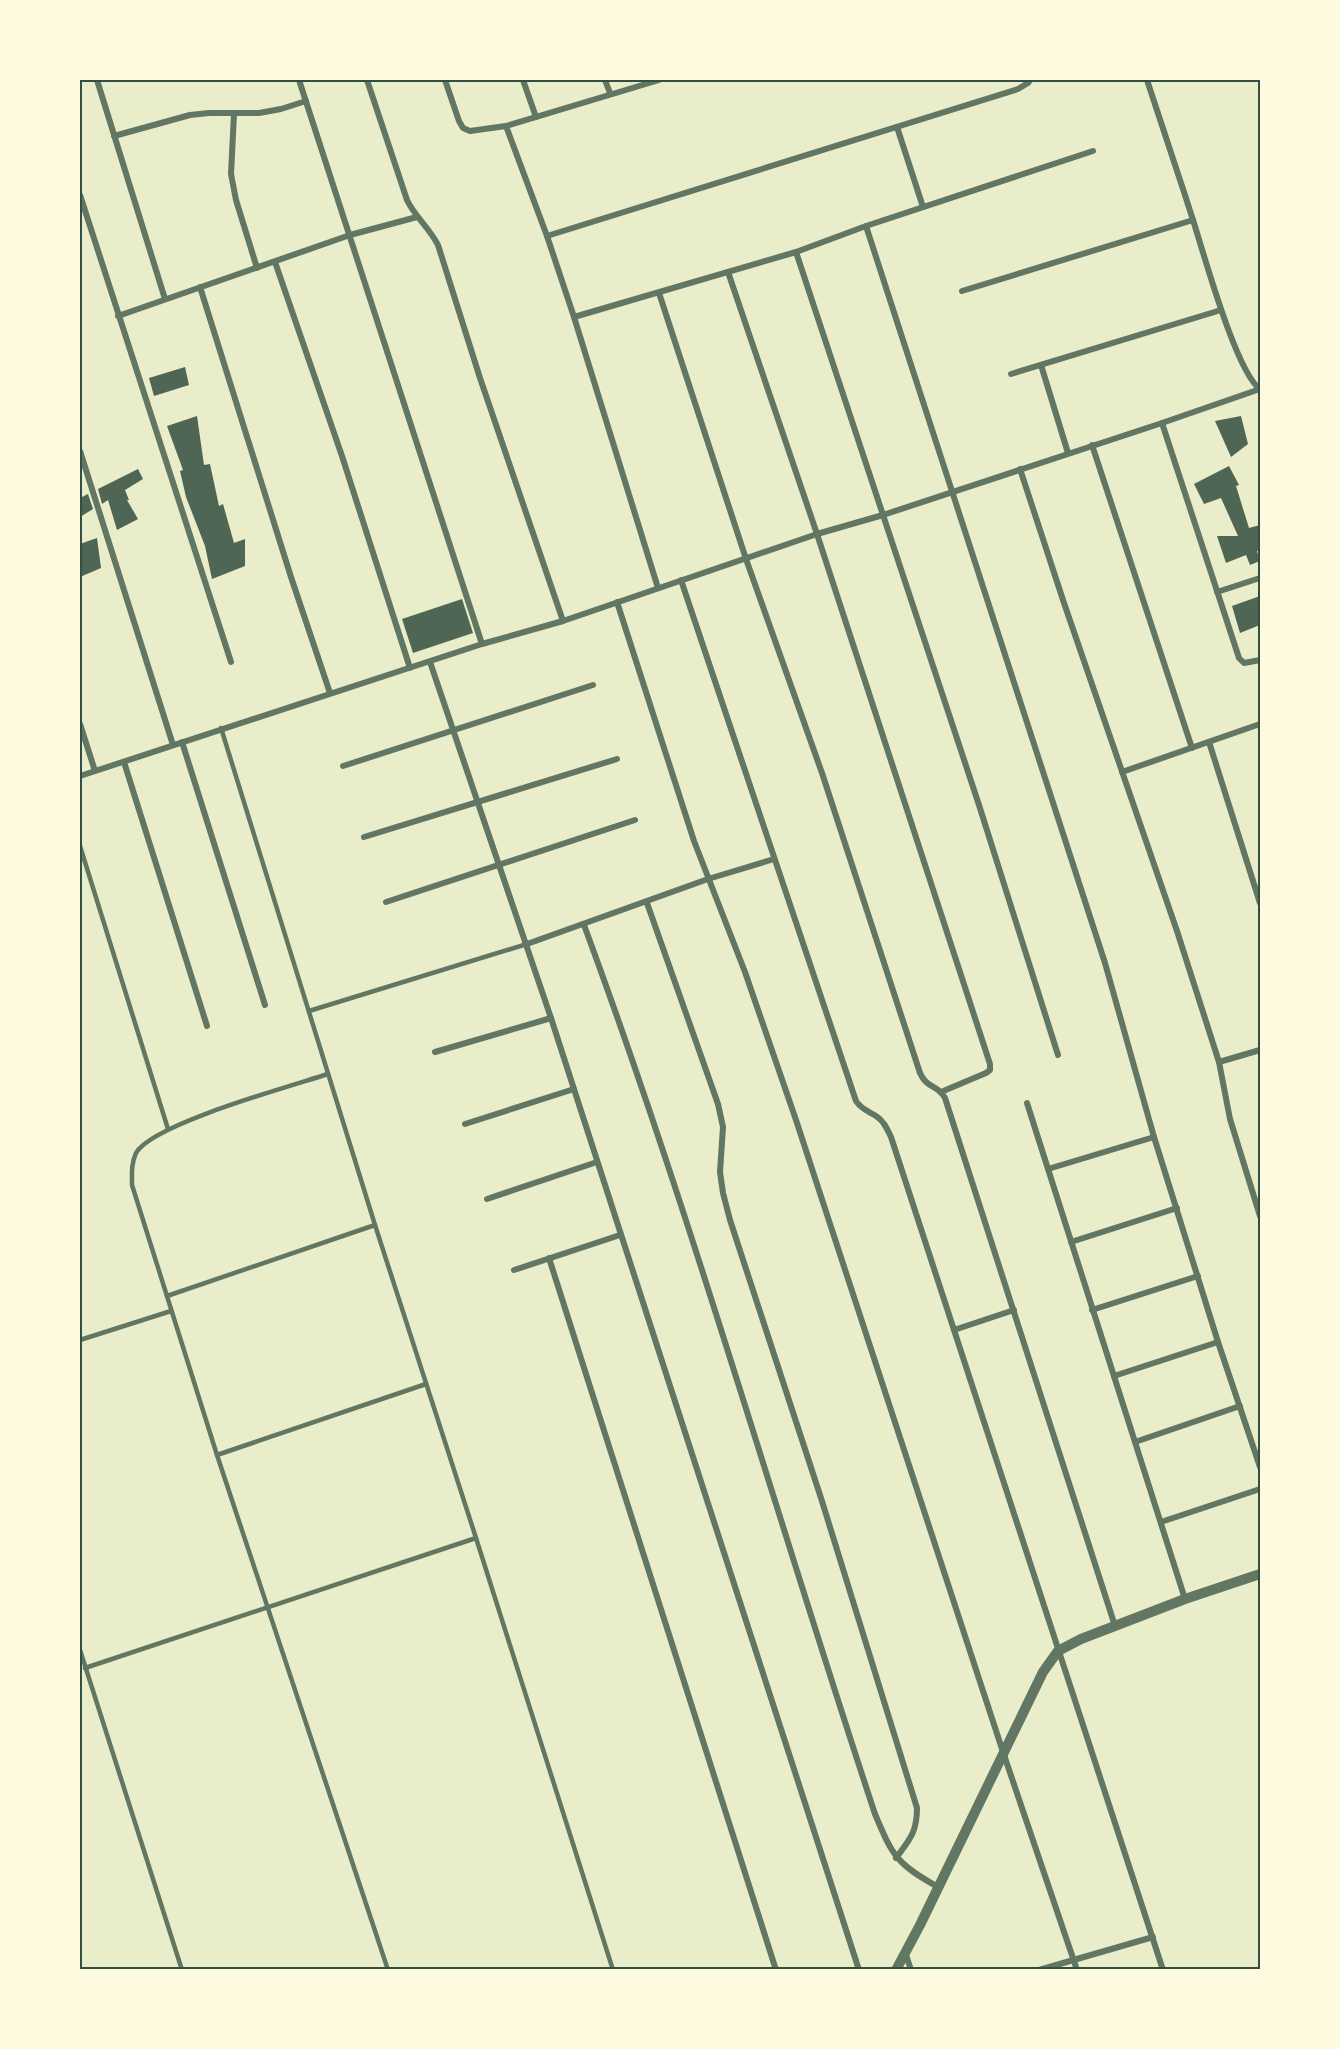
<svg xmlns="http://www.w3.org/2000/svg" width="1340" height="2049" font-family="'Public Sans',sans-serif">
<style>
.building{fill:#4f6655}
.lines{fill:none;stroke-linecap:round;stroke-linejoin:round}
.service{stroke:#617663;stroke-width:4.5}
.minor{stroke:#617663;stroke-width:6}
.tertiary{stroke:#617663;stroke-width:10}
.neatline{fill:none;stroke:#344e41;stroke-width:2}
</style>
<rect width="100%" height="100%" fill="#e9edc9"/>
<!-- building -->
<g class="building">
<path d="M 185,367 L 189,385 L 154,396 L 149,378 Z"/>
<path d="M 197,416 L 204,465 L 210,464 L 219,506 L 223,504 L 234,543 L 245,539 L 245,566 L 212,579 L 205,546 L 186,497 L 180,471 L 183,470 L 167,426 Z"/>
<path d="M 1241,416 L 1248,444 L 1231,457 L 1215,421 Z"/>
<path d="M 1229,466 L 1239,485 L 1236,486 L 1249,528 L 1260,525 L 1260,550 L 1257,551 L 1260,561 L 1250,565 L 1246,555 L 1226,563 L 1217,536 L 1238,536 L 1221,498 L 1204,504 L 1194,484 Z"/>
<path d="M 138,469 L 143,479 L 125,490 L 129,500 L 127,500 L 138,519 L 117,530 L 108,500 L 102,504 L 98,489 Z"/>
<path d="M 88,494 L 93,509 L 80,517 L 80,498 Z"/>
<path d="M 97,538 L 101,568 L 80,577 L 80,544 Z"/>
<path d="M 1260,596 L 1260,625 L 1240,633 L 1232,606 Z"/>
<path d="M 462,599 L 473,633 L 413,653 L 402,619 Z"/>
</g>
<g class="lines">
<!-- service -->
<g class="service">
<path d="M 221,728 L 375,1225 L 476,1538 L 613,1970"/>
<path d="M 80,846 L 168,1129"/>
<path d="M 309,1011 L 527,944"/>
<path d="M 328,1074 C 291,1086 152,1124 136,1153 C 131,1164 132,1174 132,1185 L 217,1455 L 388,1970"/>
<path d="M 167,1296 L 375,1225"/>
<path d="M 80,1340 L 171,1311"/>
<path d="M 217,1455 L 426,1384"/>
<path d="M 80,1650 L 182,1970"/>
<path d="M 85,1668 L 476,1538"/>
</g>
<!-- minor -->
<g class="minor">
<path d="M 97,80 L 165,299"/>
<path d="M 299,80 L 482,644"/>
<path d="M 367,80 L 407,200 C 415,217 429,227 438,245 L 480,378 L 563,621"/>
<path d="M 445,80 L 459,121 L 463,128 L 470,131 L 506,126 L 659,80"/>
<path d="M 523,80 L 536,117"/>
<path d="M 605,80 L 610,93"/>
<path d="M 1147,80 C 1162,126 1178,173 1193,220 C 1204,254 1236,372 1260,389"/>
<path d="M 234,114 L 231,174 L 236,200 L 257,268"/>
<path d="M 506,126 L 547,236 L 574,317 L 658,588"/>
<path d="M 897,127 L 923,207"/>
<path d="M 114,136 L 190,115 L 209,113 L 259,113 L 281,109 L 306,101"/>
<path d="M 80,195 L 231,662"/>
<path d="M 866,226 L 1105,963 L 1154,1137 L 1218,1342 L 1260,1467"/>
<path d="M 547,236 L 1018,89 L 1028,83 L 1030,80"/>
<path d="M 796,252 L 979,805 L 1058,1055"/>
<path d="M 275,262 L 342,456 L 410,668"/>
<path d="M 728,272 L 817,534 L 990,1064 L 990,1070 L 986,1073 L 941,1092"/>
<path d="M 200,287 L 291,577 L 330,693"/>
<path d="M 962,291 L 1193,220"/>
<path d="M 659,293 L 746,559 L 822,773 L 920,1073 C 927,1089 937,1084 945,1098 L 1115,1626"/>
<path d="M 118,316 L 350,235 L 417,217"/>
<path d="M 574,317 L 796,252 L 866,226 L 1093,151"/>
<path d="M 1041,365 L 1068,453"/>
<path d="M 1011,374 L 1221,310"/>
<path d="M 1162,423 L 1239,658 L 1244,663 L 1260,660"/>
<path d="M 1092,445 L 1192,748"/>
<path d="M 80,451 L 173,745"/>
<path d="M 1020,469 L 1064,603 L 1177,931 L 1219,1062 L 1230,1119 L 1260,1216"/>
<path d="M 681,580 L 856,1101 C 861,1109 868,1111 876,1116 C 884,1121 887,1129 891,1137 L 1163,1970"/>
<path d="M 1217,592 L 1260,578"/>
<path d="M 617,602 L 694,841 L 745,972 L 796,1120 L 1003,1752 L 1077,1970"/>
<path d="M 430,662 L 551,1018 L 859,1970"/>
<path d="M 80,724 L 95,771"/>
<path d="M 182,742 L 265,1005"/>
<path d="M 1209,742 L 1260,903"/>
<path d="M 124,762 L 207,1026"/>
<path d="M 343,766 L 593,685"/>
<path d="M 1122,772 L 1260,724"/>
<path d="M 80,776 L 482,644 L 563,621 L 817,534 L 883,515 L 1162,423 L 1260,389"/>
<path d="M 364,837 L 617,759"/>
<path d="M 386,902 L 635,820"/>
<path d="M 647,903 L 718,1104 L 723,1127 L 720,1172 L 723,1193 L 730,1220 L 821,1498 L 917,1808 C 917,1832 910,1839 896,1858"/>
<path d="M 584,925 C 692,1217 777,1518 875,1814 C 893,1857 897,1864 938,1887"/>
<path d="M 527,944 L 708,879 L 774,859"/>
<path d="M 435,1052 L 551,1018"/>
<path d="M 1219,1062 L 1260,1050"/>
<path d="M 1027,1103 L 1185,1599"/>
<path d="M 465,1124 L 574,1089"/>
<path d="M 1048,1169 L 1154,1137"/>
<path d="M 487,1199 L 597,1162"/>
<path d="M 1071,1242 L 1177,1208"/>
<path d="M 549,1258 L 776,1970"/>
<path d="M 514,1270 L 620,1235"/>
<path d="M 1092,1310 L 1198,1276"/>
<path d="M 954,1330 L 1014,1310"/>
<path d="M 1114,1376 L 1218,1342"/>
<path d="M 1135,1442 L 1240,1406"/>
<path d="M 1161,1522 L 1260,1489"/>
<path d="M 905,1952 L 911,1970"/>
<path d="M 1039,1970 L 1153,1937"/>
</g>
<!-- tertiary -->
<path class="tertiary" d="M 896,1970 L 920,1925 L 1043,1672 L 1058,1651 L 1081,1639 L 1185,1599 L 1260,1574"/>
</g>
<!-- border -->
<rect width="1340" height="2049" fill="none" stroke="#fefae0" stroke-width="162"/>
<rect x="81" y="81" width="1178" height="1887" class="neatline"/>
</svg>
